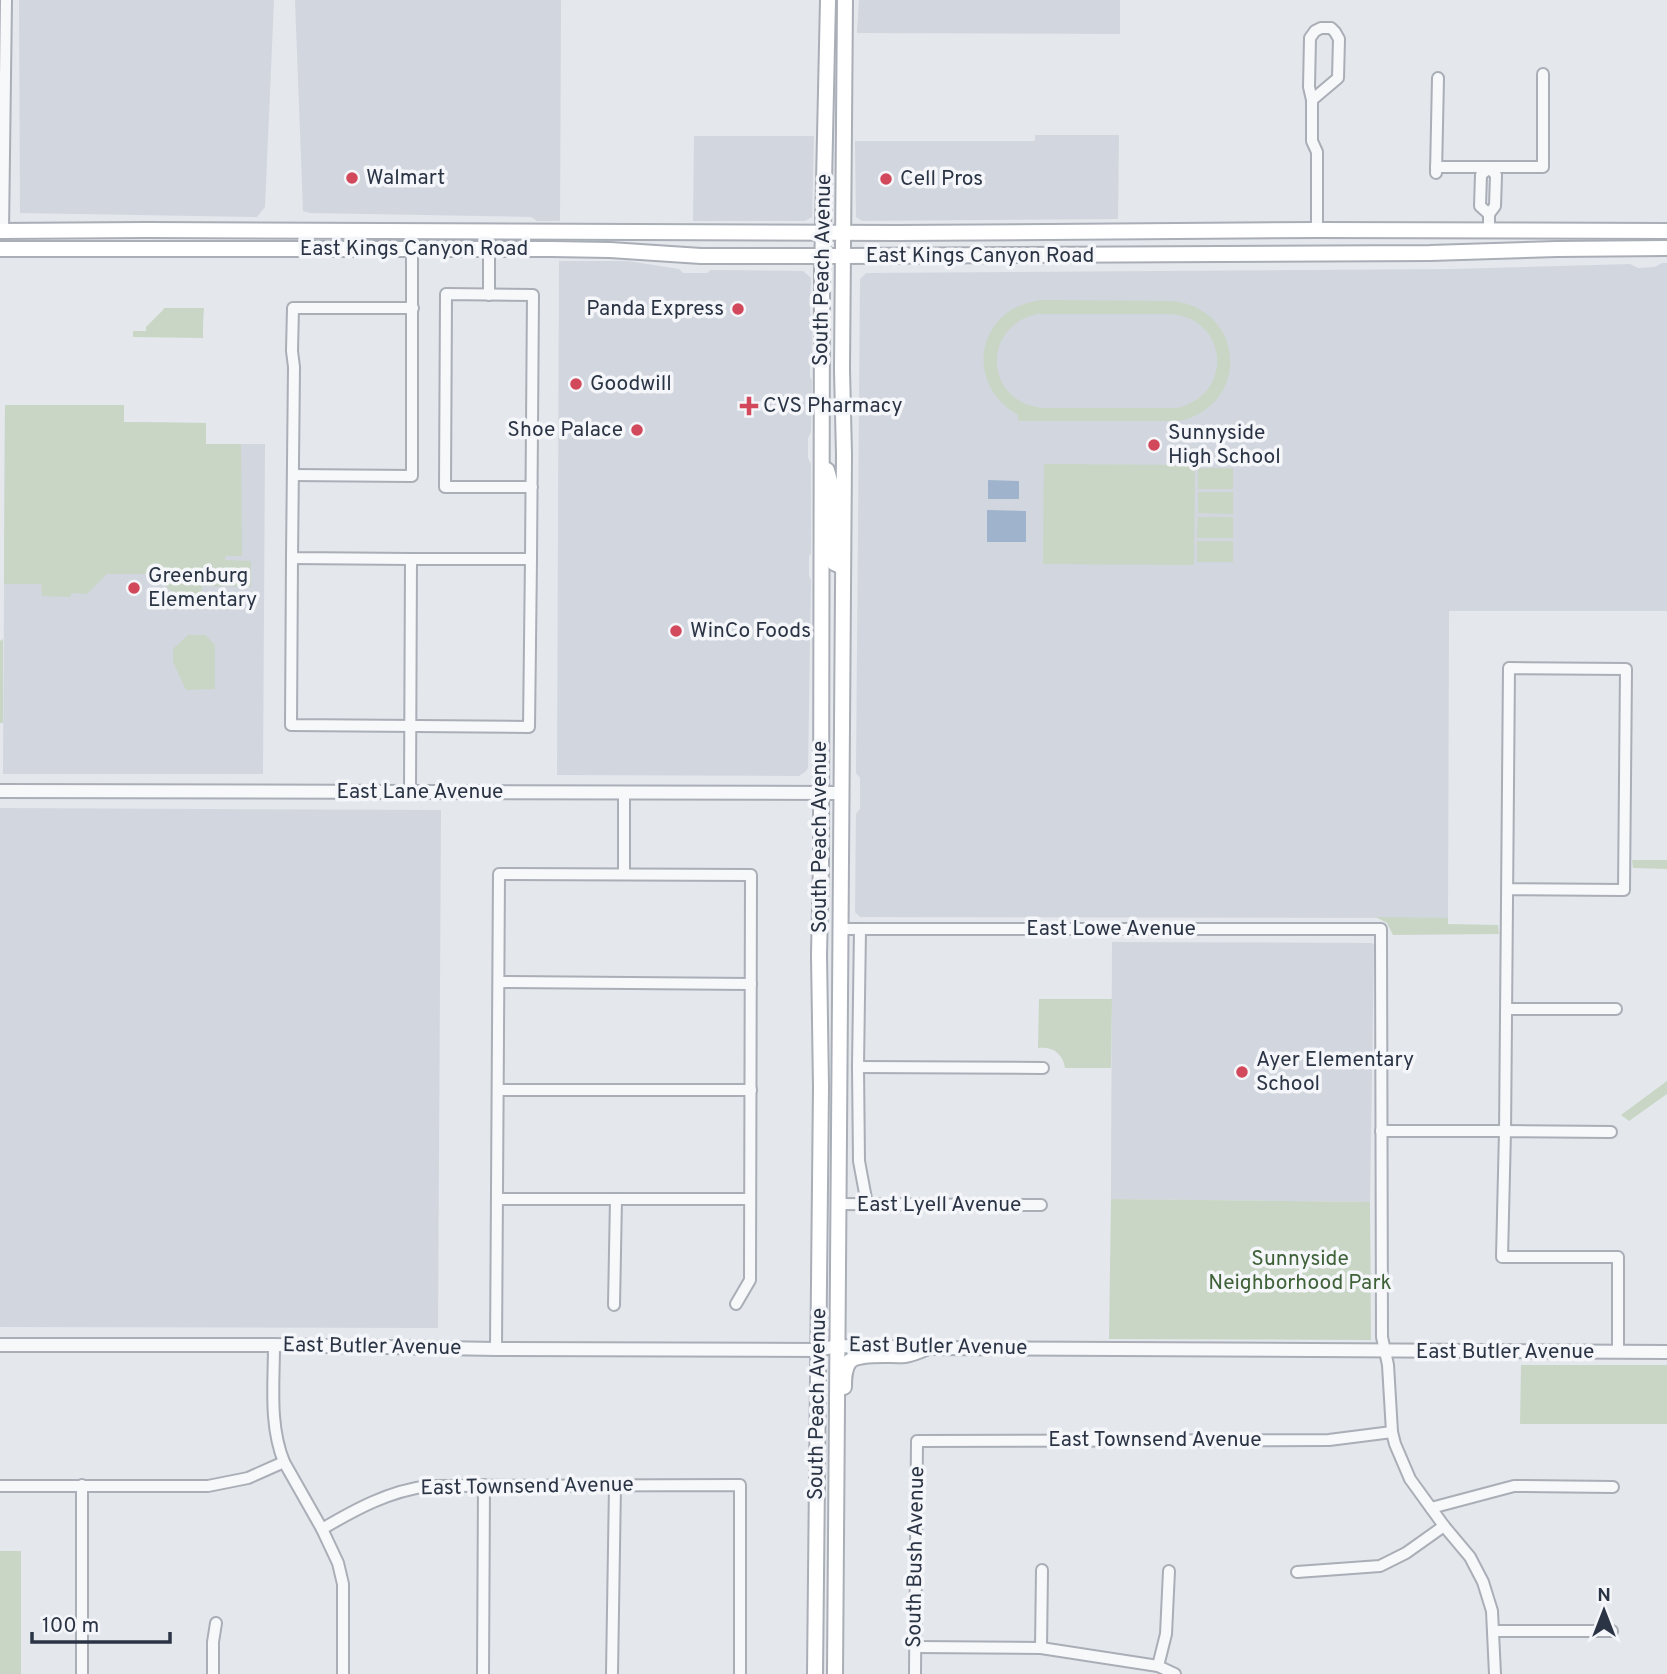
<svg xmlns="http://www.w3.org/2000/svg" width="1667" height="1674" font-family="Overpass,sans-serif">
<style>
.built{fill:#d2d6de}
.green{fill:#c9d6c5;fill-rule:evenodd}
.water{fill:#9fb4cc}
.lines{fill:none;stroke-linecap:round;stroke-linejoin:round}
.minor-casing{stroke:#a9aeb7;stroke-width:14}
.tertiary-casing{stroke:#a9aeb7;stroke-width:16}
.secondary-casing{stroke:#a9aeb7;stroke-width:18}
.minor{stroke:#f7f8fa;stroke-width:10}
.tertiary{stroke:#f7f8fa;stroke-width:12}
.secondary{stroke:#fff;stroke-width:14}
.poi-dot{fill:#d1495b;stroke:#f4f6f9;stroke-width:2.5}
.labels{text-anchor:middle;dominant-baseline:central;stroke-width:7;stroke-linejoin:round;paint-order:stroke}
.poi-label{font-size:21px;fill:#2b3445;stroke:#f4f6f9;text-anchor:start}
.street-label{font-size:21px;fill:#2b3445;stroke:#f4f6f9}
.park-label{font-size:21px;fill:#3f6138;stroke:#f4f6f9}
</style>
<rect width="100%" height="100%" fill="#e4e7ec"/>
<!-- built -->
<g class="built">
<path d="M 19,0 L 274,0 L 265,207 L 257,217 L 20,213 Z"/>
<path d="M 295,0 L 561,0 L 560,221 L 537,221 L 531,217 L 310,213 L 303,211 Z"/>
<path d="M 859,0 L 1120,0 L 1120,34 L 857,33 Z"/>
<path d="M 1035,135 L 1119,135 L 1118,219 L 862,221 L 856,217 L 855,141 L 1035,141 Z"/>
<path d="M 694,136 L 814,136 L 812,217 L 805,221 L 693,221 Z"/>
<path d="M 559,261 L 628,261 L 679,269 L 683,273 L 707,273 L 711,270 L 803,271 L 811,278 L 810,313 L 812,321 L 812,361 L 810,364 L 810,377 L 812,380 L 811,432 L 808,438 L 808,458 L 811,464 L 811,553 L 809,557 L 809,576 L 811,580 L 808,768 L 805,772 L 799,776 L 557,775 Z"/>
<path d="M 1662,263 L 1667,263 L 1667,611 L 1449,611 L 1448,918 L 860,917 L 855,912 L 856,814 L 860,809 L 860,778 L 856,773 L 860,279 L 866,273 L 1452,269 L 1630,264 L 1638,268 L 1655,267 Z"/>
<path d="M 5,405 L 124,405 L 124,422 L 206,423 L 206,444 L 265,444 L 263,774 L 3,774 Z"/>
<path d="M 0,808 L 441,810 L 438,1328 L 0,1327 Z"/>
<path d="M 1112,942 L 1372,943 L 1374,945 L 1370,1202 L 1111,1199 Z"/>
</g>
<!-- green -->
<g class="green">
<path d="M 1045,300 L 1171,301 C 1245,307 1252,405 1179,421 L 1018,421 L 1018,415 C 961,382 978,304 1045,300 ZM 1037,314 L 1171,314 C 1229,319 1234,395 1177,408 L 1043,408 C 985,403 980,327 1037,314 Z"/>
<path d="M 164,308 L 204,308 C 203,319 203,327 203,338 L 133,337 L 133,331 L 146,331 L 146,327 L 163,310 Z"/>
<path d="M 5,405 L 124,405 L 124,422 L 206,423 L 206,444 L 241,444 L 242,556 L 226,556 L 225,560 L 251,561 L 251,587 L 202,586 L 202,596 L 176,596 L 153,574 L 107,574 L 87,594 L 71,593 L 71,597 L 42,596 L 41,584 L 4,584 Z"/>
<path d="M 1044,464 L 1195,465 L 1194,565 L 1043,564 Z"/>
<rect x="1198" y="468" width="35" height="21"/>
<path d="M 1198,492 L 1233,492 L 1233,514 L 1198,513 Z"/>
<path d="M 1198,517 L 1233,517 L 1233,538 L 1197,538 Z"/>
<rect x="1197" y="541" width="36" height="21"/>
<path d="M 188,635 L 205,635 L 215,645 L 215,689 L 186,690 L 173,662 L 173,649 Z"/>
<path d="M 3,639 L 3,723 L 0,723 L 0,641 Z"/>
<path d="M 1632,860 L 1667,860 L 1667,869 L 1633,868 Z"/>
<path d="M 1376,917 L 1448,918 L 1448,924 L 1498,925 L 1499,934 L 1393,935 L 1387,923 Z"/>
<path d="M 1039,999 L 1112,999 L 1111,1068 L 1065,1068 C 1063,1054 1053,1046 1038,1048 Z"/>
<path d="M 1667,1081 L 1667,1094 L 1629,1121 L 1621,1115 Z"/>
<path d="M 1111,1199 L 1370,1202 L 1371,1340 L 1109,1339 Z"/>
<path d="M 1521,1365 L 1667,1365 L 1667,1424 L 1520,1424 Z"/>
<rect x="0" y="1551" width="21" height="123"/>
</g>
<!-- water -->
<g class="water">
<path d="M 988,480 L 1019,481 L 1019,499 L 988,499 Z"/>
<path d="M 987,510 L 1026,511 L 1026,542 L 987,542 Z"/>
</g>
<g class="lines">
<!-- minor casing -->
<g class="minor-casing">
<g id="minor">
<path d="M 1312,100 L 1338,78 L 1339,39 L 1335,32 L 1331,28 L 1321,28 L 1315,31 L 1310,38 L 1309,87 L 1312,100 L 1312,141 L 1317,152 L 1317,230"/>
<path d="M 1436,167 L 1543,167 L 1543,74"/>
<path d="M 1436,173 L 1438,78"/>
<path d="M 1489,214 L 1480,206 L 1481,175 L 1489,168 L 1496,175 L 1495,206 L 1489,214 L 1489,231"/>
<path d="M 3,231 L 6,0"/>
<path d="M 489,249 L 489,295"/>
<path d="M 293,475 L 412,476 L 412,250"/>
<path d="M 292,558 L 291,725 L 529,727 L 531,559"/>
<path d="M 411,559 L 292,558 L 294,367 L 292,351 L 293,308 L 413,308"/>
<path d="M 410,792 L 411,559 L 531,559 L 533,295 L 446,294 L 445,487 L 532,487"/>
<path d="M 624,792 L 624,874"/>
<path d="M 840,929 L 1381,929 L 1382,1337 L 1388,1365 L 1392,1432 L 1395,1444 L 1410,1479 L 1444,1526 L 1470,1557 L 1483,1582 L 1492,1611 L 1495,1674"/>
<path d="M 860,929 L 858,1067 L 859,1161 L 867,1204"/>
<path d="M 499,982 L 751,984"/>
<path d="M 1507,1009 L 1616,1009"/>
<path d="M 858,1067 L 1043,1068"/>
<path d="M 498,1090 L 751,1090"/>
<path d="M 1381,1131 L 1505,1131 C 1507,977 1508,823 1509,668 L 1626,669 L 1624,890 L 1507,889"/>
<path d="M 1611,1132 L 1505,1131 L 1502,1257 L 1618,1257 L 1618,1352"/>
<path d="M 497,1199 L 750,1199"/>
<path d="M 837,1204 L 1041,1205"/>
<path d="M 614,1305 L 616,1199"/>
<path d="M 274,1345 C 274,1384 269,1425 284,1462 L 322,1529 L 338,1563 L 343,1584 L 343,1674"/>
<path d="M 496,1349 L 499,874 L 751,875 L 750,1280 L 736,1304"/>
<path d="M 82,1485 L 82,1674"/>
<path d="M 0,1486 L 208,1486 L 248,1478 L 284,1462"/>
<path d="M 1431,1508 L 1514,1486 L 1613,1487"/>
<path d="M 322,1529 C 356,1509 389,1491 428,1486 L 740,1485 L 740,1674"/>
<path d="M 1169,1571 L 1166,1634 L 1158,1666 L 1175,1674"/>
<path d="M 1297,1572 L 1380,1566 L 1406,1553 L 1444,1526"/>
<path d="M 1494,1631 L 1612,1631"/>
<path d="M 915,1647 L 1041,1648 L 1158,1666"/>
<path d="M 1041,1648 L 1042,1570"/>
<path d="M 213,1674 L 213,1642 L 216,1623"/>
<path d="M 483,1674 L 484,1485"/>
<path d="M 612,1674 L 615,1485"/>
<path d="M 915,1674 L 917,1441 L 1329,1440 L 1392,1432"/>
</g>
</g>
<!-- tertiary casing -->
<g class="tertiary-casing">
<g id="tertiary">
<path d="M 0,791 L 841,793"/>
<path d="M 0,1345 L 274,1345 L 496,1349 L 819,1350 L 836,1346 L 926,1348 L 1667,1352"/>
</g>
</g>
<!-- secondary casing -->
<g class="secondary-casing">
<g id="secondary">
<path d="M 0,231 L 146,230 L 897,233 L 1317,230 L 1667,231"/>
<path d="M 0,249 L 551,249 L 610,250 L 701,256 L 843,256 L 1430,253 L 1557,249 L 1667,248"/>
<path d="M 827,470 L 832,488 L 831,554 L 834,563 L 843,567"/>
<path d="M 844,1387 C 844,1378 844,1368 850,1361 C 860,1352 891,1356 905,1355 C 912,1354 919,1351 926,1348"/>
<path d="M 815,1674 L 821,1087 L 819,955 L 821,862 L 822,273 L 828,0"/>
<path d="M 835,1674 L 844,455 L 842,370 L 845,0"/>
</g>
</g>
<!-- minor -->
<use href="#minor" class="minor"/>
<!-- tertiary -->
<use href="#tertiary" class="tertiary"/>
<!-- secondary -->
<use href="#secondary" class="secondary"/>
</g>
<!-- markers -->
<g class="poi-dot">
<circle cx="352" cy="178" r="7"/>
<circle cx="886" cy="179" r="7"/>
<circle cx="738" cy="309" r="7"/>
<circle cx="576" cy="384" r="7"/>
<path d="M745.5 395.5h7v7h7v7h-7v7h-7v-7h-7v-7h7z"/>
<circle cx="637" cy="430" r="7"/>
<circle cx="1154" cy="445" r="7"/>
<circle cx="134" cy="588" r="7"/>
<circle cx="676" cy="631" r="7"/>
<circle cx="1242" cy="1072" r="7"/>
</g>
<g class="labels">
<!-- poi labels -->
<g class="poi-label">
<text x="366" y="178">Walmart</text>
<text x="900" y="179">Cell Pros</text>
<text x="724" y="309" text-anchor="end">Panda Express</text>
<text x="590" y="384">Goodwill</text>
<text x="763" y="406">CVS Pharmacy</text>
<text x="623" y="430" text-anchor="end">Shoe Palace</text>
<text x="1168" y="433">Sunnyside<tspan x="1168" dy="24">High School</tspan></text>
<text x="148" y="576">Greenburg<tspan x="148" dy="24">Elementary</tspan></text>
<text x="690" y="631">WinCo Foods</text>
<text x="1256" y="1060">Ayer Elementary<tspan x="1256" dy="24">School</tspan></text>
</g>
<!-- street labels -->
<g class="street-label">
<text x="414" y="249">East Kings Canyon Road</text>
<text x="980" y="256">East Kings Canyon Road</text>
<text transform="translate(823 270) rotate(-89)">South Peach Avenue</text>
<text x="420" y="792">East Lane Avenue</text>
<text transform="translate(820 837) rotate(-90)">South Peach Avenue</text>
<text x="1111" y="929">East Lowe Avenue</text>
<text x="939" y="1205">East Lyell Avenue</text>
<text transform="translate(372 1347) rotate(1)">East Butler Avenue</text>
<text transform="translate(938 1347) rotate(1)">East Butler Avenue</text>
<text x="1505" y="1352">East Butler Avenue</text>
<text transform="translate(818 1404) rotate(-89)">South Peach Avenue</text>
<text x="1155" y="1440">East Townsend Avenue</text>
<text transform="translate(527 1487) rotate(-1)">East Townsend Avenue</text>
<text transform="translate(916 1557) rotate(-89)">South Bush Avenue</text>
</g>
<!-- park labels -->
<g class="park-label">
<text x="1300" y="1259">Sunnyside<tspan x="1300" dy="24">Neighborhood Park</tspan></text>
</g>
</g>
<!-- north arrow -->
<g transform="translate(1604 1611)" stroke="#f4f6f9" stroke-width="5" paint-order="stroke">
<path d="M0-5L12 26L0 18L-12 26Z" fill="#2b3445"/>
<text y="-10" font-size="19" font-weight="bold" text-anchor="middle" fill="#2b3445">N</text>
</g>
<!-- scale -->
<path d="M32 1632v10h138v-10" fill="none" stroke="#2b3445" stroke-width="3.5"/>
<text x="42" y="1632" font-size="21" fill="#2b3445" stroke="#f4f6f9" stroke-width="5" paint-order="stroke">100 m</text>
</svg>
